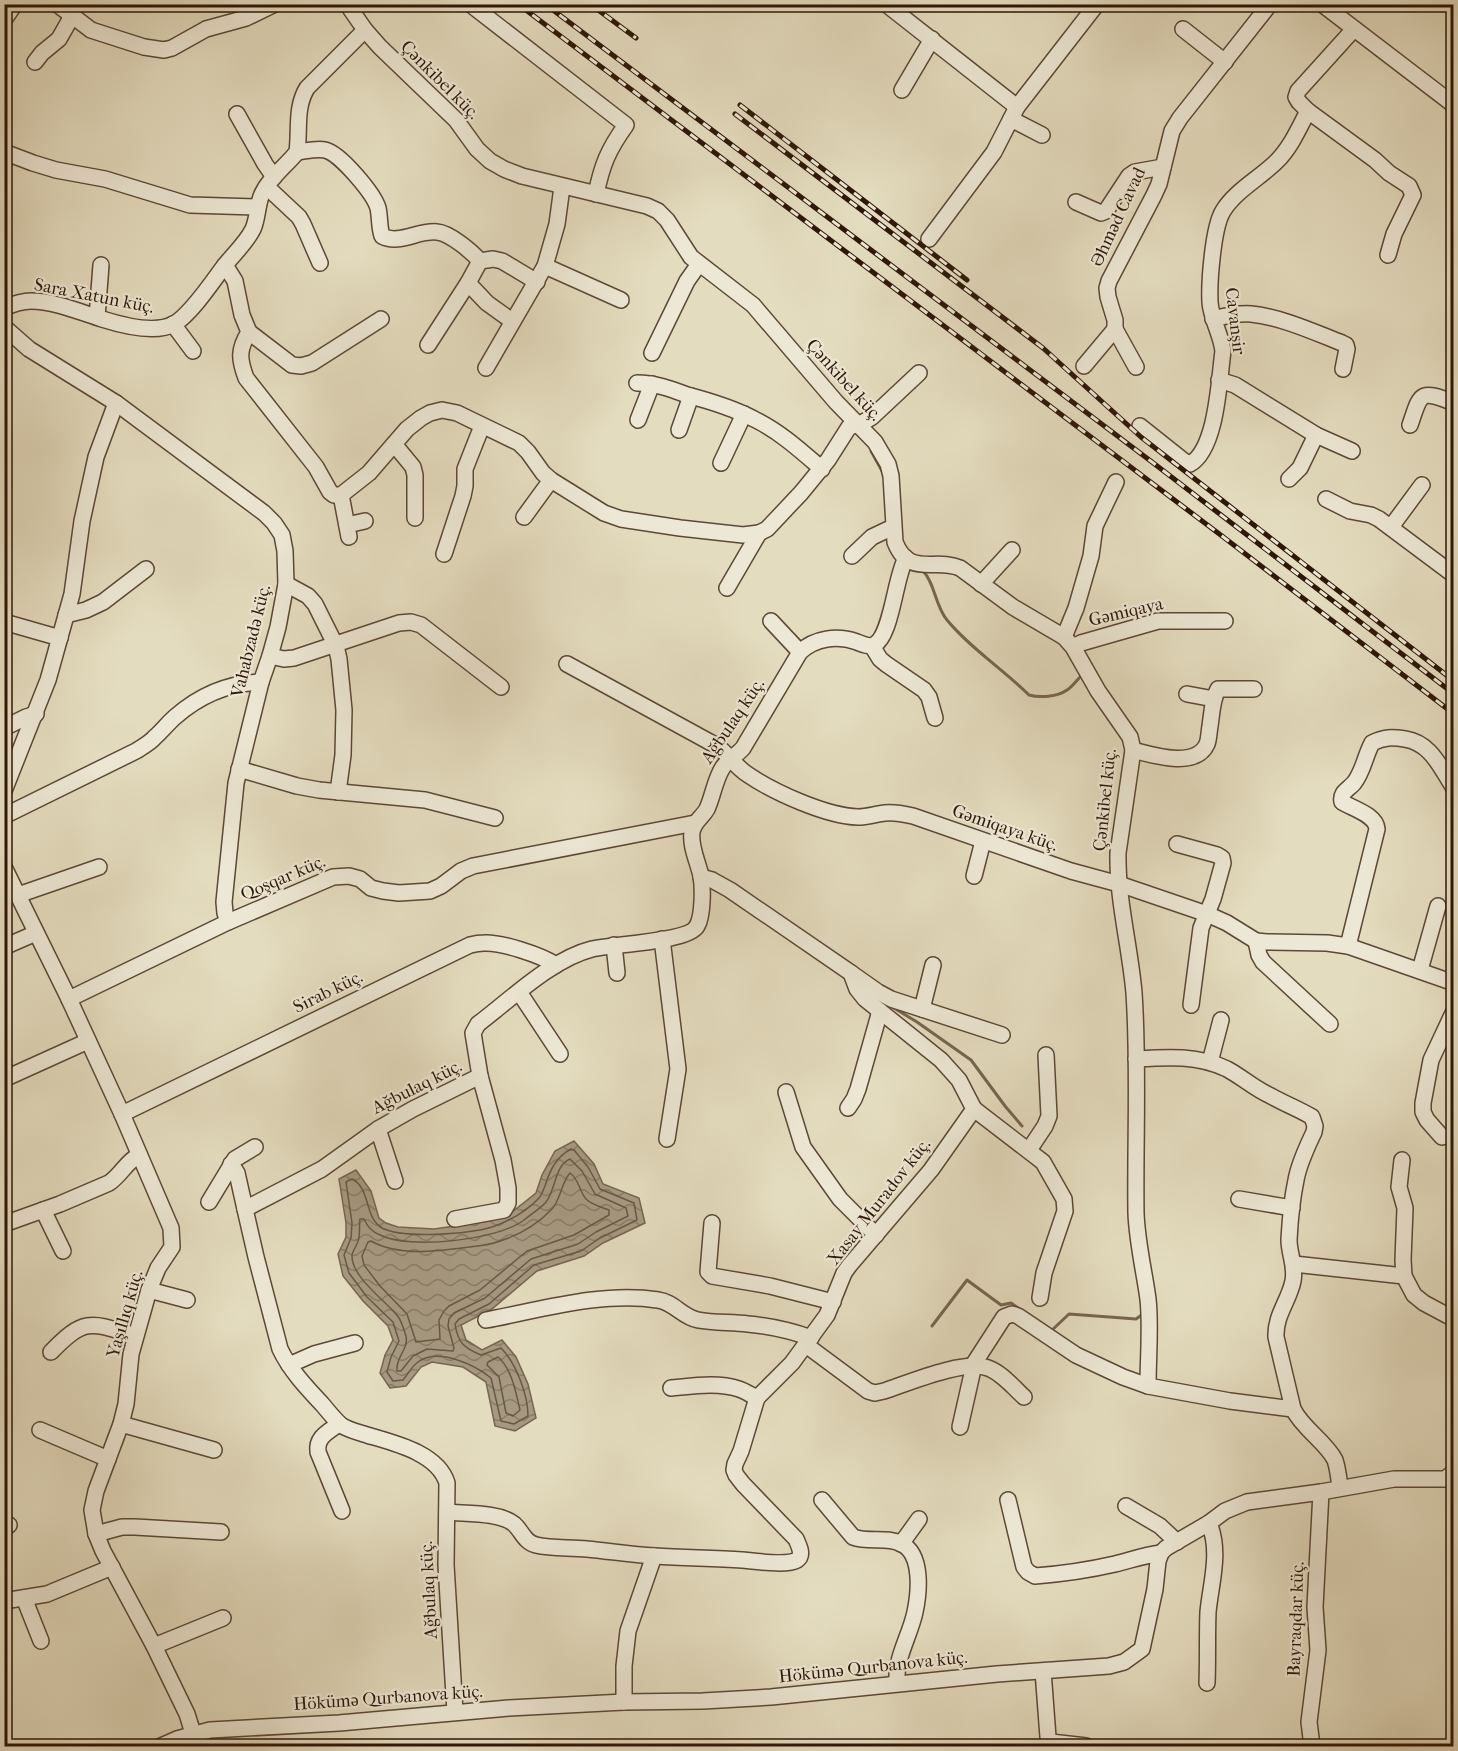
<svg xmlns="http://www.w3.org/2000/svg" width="1458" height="1751" font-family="'IM FELL French Canon',serif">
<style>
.water{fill:url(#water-waves);stroke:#766551;stroke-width:1.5}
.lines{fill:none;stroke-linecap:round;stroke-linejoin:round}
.shore{stroke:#6a5844;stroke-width:1.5}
.stream{stroke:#766551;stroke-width:3}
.minor-casing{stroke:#5c4836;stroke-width:18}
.minor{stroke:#ede8d5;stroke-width:15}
.rail-casing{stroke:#2e1608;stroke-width:5}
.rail{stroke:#ede8d5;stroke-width:3;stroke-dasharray:9;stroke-linecap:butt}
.labels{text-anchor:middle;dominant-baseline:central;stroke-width:4.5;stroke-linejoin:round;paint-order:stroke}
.street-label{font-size:18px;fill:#2e1608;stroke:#ede8d5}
</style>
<defs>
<pattern id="water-waves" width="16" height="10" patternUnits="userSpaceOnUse" patternTransform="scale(1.5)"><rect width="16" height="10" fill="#a69981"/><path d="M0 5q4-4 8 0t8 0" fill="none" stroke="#887c68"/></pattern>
</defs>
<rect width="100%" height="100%" fill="#e4dcbf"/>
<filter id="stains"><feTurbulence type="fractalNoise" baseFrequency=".00333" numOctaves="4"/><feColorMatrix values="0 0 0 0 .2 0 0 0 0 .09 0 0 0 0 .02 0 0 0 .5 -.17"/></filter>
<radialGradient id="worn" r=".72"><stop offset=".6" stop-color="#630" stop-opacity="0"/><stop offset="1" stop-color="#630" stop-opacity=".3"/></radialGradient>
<!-- water -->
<path class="water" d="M 574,1141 L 594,1164 L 603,1184 L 639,1198 L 645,1223 L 603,1243 L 584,1256 L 537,1271 L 492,1309 L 461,1325 L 466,1340 L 482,1350 L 502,1340 L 516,1357 L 528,1384 L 536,1418 L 515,1431 L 495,1426 L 486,1382 L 463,1367 L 432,1362 L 421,1367 L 406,1386 L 390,1388 L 380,1373 L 385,1355 L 393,1340 L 388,1326 L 363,1301 L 343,1276 L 338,1254 L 346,1237 L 346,1223 L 339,1179 L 356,1170 L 371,1191 L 379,1218 L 386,1223 L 398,1227 L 434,1229 L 489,1221 L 512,1212 L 536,1193 L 542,1175 L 555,1151 Z"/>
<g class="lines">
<!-- shore -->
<g class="shore">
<path d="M 571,1149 L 574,1150 L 588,1167 L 600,1189 L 634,1203 L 637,1220 L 600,1238 L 581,1251 L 534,1265 L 489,1304 L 459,1319 L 455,1324 C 458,1343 464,1348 481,1355 L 501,1348 C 516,1363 528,1395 528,1416 L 514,1424 L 501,1421 L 491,1378 C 475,1365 438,1347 418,1362 C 412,1366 408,1374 403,1380 L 393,1381 L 387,1372 L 391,1357 L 399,1341 L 393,1322 L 367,1297 L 349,1273 L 344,1255 L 351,1238 L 352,1223 L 346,1182 L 352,1179 C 371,1188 364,1218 382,1228 C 403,1239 469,1234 492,1227 C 509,1221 527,1211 539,1198 C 542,1195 543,1190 545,1186 C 550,1170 556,1157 571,1149 Z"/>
<path d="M 570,1159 L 582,1171 L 595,1194 L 626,1208 L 628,1216 L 596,1232 L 578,1244 L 531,1259 L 485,1298 L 454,1313 L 449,1319 L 448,1326 L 454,1348 L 453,1351 L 427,1349 L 413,1356 L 401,1371 L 397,1371 C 395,1358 409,1349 406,1336 C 404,1330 402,1323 399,1318 C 388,1302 351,1278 352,1255 C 353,1250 358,1244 359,1238 C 360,1232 359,1225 360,1219 L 364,1219 C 367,1226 372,1232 380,1235 C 410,1250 498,1240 524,1220 C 531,1214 540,1209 546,1202 C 556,1190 554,1166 570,1159 Z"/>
<path d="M 570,1173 C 579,1179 579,1191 586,1199 C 592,1205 601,1207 609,1210 L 609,1215 L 574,1235 L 527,1251 L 480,1290 L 449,1306 L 444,1311 L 439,1320 L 440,1339 L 416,1342 L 407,1314 L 380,1286 L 364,1265 L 362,1256 L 368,1242 L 371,1241 C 399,1257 440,1251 470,1247 C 479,1246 489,1245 497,1242 C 517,1236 537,1225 552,1209 C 561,1199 561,1183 570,1173 Z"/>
<path d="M 498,1357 C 512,1369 516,1393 520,1410 L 513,1416 L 506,1413 L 499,1377 L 487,1365 L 488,1362 Z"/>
</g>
<!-- stream -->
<g class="stream">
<path d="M 871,451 L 882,471"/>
<path d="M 923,571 C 935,583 935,606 947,620 C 971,649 1003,669 1029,695 C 1040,698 1057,697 1067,690 C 1072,687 1077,680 1081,676"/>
<path d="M 889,1005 L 917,1022 L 971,1060 L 1005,1106 L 1022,1126"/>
<path d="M 932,1326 L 967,1280 L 1001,1305 L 1011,1303 L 1021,1310"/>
<path d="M 1051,1331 L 1069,1314 L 1136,1319 L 1143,1314"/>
</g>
<!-- minor casing -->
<g class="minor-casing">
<g id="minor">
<path d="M 57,4 L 91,30 L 144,47 L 164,50 L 172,48 L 206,29 L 246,18 L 275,4"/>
<path d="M 347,4 L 365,30 L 380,47 L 456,120 L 477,149 L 490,161 L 504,169 L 522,176 L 647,206 L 658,211 L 667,220 L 691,257 L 753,305 L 836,402 L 875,442 L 888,464 L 891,476 L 895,542 C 909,578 935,557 960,568 L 1013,607 L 1064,637 L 1073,647 L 1098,691 L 1130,737 L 1133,750 L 1118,853 C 1117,900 1130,946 1134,993 C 1139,1066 1135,1140 1136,1213 C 1137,1242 1144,1270 1148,1299 C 1151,1327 1148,1357 1148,1386"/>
<path d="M 470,4 L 626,125 C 608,150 602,165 596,194"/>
<path d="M 886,4 L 1017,107 L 994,152 L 929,239"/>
<path d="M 1322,4 L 1454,105"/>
<path d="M 4,20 L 15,4"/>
<path d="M 1183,29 L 1225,62"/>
<path d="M 1354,29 L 1298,91 L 1296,97 L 1299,102 L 1308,111 L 1375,160 L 1389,173 L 1409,186 L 1413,195 L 1394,234 L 1388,255"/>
<path d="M 35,62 L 42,53 L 59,39 L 72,16"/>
<path d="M 902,90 L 932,39"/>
<path d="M 1017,107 L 1097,4"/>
<path d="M 237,114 L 265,164 L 274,177"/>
<path d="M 1011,119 L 1042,135"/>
<path d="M 4,152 L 33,163 L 56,170 L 105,179 L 190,205 L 258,207"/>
<path d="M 297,152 C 306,151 317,148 325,150 C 340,153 374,194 378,208 C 380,217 379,227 382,236 C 399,245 418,230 437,232 C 450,233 472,252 480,261 L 468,283 L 428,345"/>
<path d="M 267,187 L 299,217 L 303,224 L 320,263"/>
<path d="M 1076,202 L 1101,213 L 1106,211 L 1129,176 L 1135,172 L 1163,167"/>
<path d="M 480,261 L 493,259 L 502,261 L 537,282"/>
<path d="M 225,265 L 235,281 L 242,315 L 249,332 C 238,350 239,359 246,378 L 316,467 L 330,492 L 334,495 L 341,495 L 369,473 L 407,429 L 421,418 L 430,413 L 442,410 L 457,413 L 519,443 L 528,452 L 543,473 L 551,480 L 604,513 L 621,519 L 680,528 L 743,535 L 759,533 L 767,529 L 801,493 L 828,460 L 849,427 L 862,423 L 872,417 L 919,373"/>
<path d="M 545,266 L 621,300"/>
<path d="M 468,283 L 487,303 L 512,321"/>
<path d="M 4,308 C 13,304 21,301 31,301 C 54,301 80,312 102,319 C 121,325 155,334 174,324 C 190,315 211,284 222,269 C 232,255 245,245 253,229 C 258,218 257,205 262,194 C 270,177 286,166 297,152 C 300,129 295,108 307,88 L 365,30"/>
<path d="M 97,317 L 101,265"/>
<path d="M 1213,319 C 1225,316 1238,313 1251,314 C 1281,317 1314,332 1342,343 L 1346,345 L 1347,349 L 1343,369"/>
<path d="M 173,324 L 193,351"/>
<path d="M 4,327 L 29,349 L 116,403 L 264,513 L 274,523 L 282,535 L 285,551 L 286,584 L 278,627 L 270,656 L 261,682 L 236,783 L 224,902 L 225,913 L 228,922"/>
<path d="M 249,332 L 292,365 L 301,366 L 312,363 L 381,319"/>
<path d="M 652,353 L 687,281 L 699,264"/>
<path d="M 1084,366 L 1115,329"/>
<path d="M 1136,367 L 1115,329 L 1115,320 L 1108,297 L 1107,288 L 1109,281 L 1154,195 L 1159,184 L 1172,131 L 1180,118 L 1270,4"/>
<path d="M 486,368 L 545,266 L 557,224 L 562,187"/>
<path d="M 1219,380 L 1235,385 L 1316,435 L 1352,451"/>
<path d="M 637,383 C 655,383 671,389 687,395 C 710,401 733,408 754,419 C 779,431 800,450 822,469"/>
<path d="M 638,420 L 652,384"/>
<path d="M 1410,425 C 1421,393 1419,389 1454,403"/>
<path d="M 1140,426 L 1184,461 L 1190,464 C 1217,449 1219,379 1223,351 C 1221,334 1211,319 1210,302 C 1209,282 1213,227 1223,211 C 1235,191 1260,178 1277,161 C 1291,147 1299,128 1308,111"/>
<path d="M 679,430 L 691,396"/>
<path d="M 394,444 L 413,467 L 415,475 L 415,518"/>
<path d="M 721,463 L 744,414"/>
<path d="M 1289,479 L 1300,468 L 1316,435"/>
<path d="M 341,495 L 349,537"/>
<path d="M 1326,499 L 1350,511 L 1371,515 L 1379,519 L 1454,575"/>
<path d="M 524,517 L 551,480"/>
<path d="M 347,525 L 365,521"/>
<path d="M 1391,527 L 1422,485"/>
<path d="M 444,554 L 463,496 L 465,486 L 465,469 L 482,426"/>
<path d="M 852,556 L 872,537 L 893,527"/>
<path d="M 286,584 L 308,596 L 315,604 L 336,646 L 339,659 L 344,710 L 343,755 L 338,792"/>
<path d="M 981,584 L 1012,550"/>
<path d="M 727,588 L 759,533"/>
<path d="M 66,615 L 86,610 L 103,602 L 146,569"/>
<path d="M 771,621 L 800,652"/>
<path d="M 4,622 L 60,638"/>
<path d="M 1064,637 L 1076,608 L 1091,556 L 1095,526 L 1116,482"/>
<path d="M 872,646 L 880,659 L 886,664 L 924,690 L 929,697 L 935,718"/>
<path d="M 1073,647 L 1081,643 L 1158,621 L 1225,621"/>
<path d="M 270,656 L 284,659 L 294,658 L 399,623 L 411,622 L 421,625 L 501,687"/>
<path d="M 567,664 L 717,746 C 728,754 735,766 747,774 C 773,792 826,816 858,817 C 867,817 876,814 885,813 C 894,812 904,814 913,816 L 1071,871 L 1119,884 L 1207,914 L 1227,923 L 1256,941 L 1267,942 L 1327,943 L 1348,946 L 1454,983"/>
<path d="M 1187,694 L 1214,699"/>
<path d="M 4,728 L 26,717 L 36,714"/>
<path d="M 1133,750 C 1152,755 1196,769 1207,744 C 1209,739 1209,731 1210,726 C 1212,713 1212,700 1218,689 L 1254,689"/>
<path d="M 239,769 L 297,786 L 319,790 L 425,800 L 495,818"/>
<path d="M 4,791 L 48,680 L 72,594 L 82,521 L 96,457 L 116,403"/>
<path d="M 4,816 L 136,751 C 142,747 150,743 155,737 C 162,731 168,723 175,717 C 200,695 228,683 261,682"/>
<path d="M 1177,844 L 1217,855 L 1222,858 L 1223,863 L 1213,899 L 1201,928 L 1191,1005"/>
<path d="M 4,867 L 69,999 L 122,1114 L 171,1228 L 172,1247 L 158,1268 L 149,1290 L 131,1354 L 126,1404 L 121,1424 L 96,1491 L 92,1510 L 96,1534 L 103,1551 L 154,1646 L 187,1714 L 197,1746"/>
<path d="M 974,876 L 983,841"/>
<path d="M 18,895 L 99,867"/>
<path d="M 662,939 L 678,1069 L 667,1139"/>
<path d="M 1256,941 L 1259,955 L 1263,962 L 1330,1024"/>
<path d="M 614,945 L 617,973"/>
<path d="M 1348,946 L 1377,829 C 1376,815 1354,809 1342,802 C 1340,792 1348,790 1354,783 C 1363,772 1365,756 1372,743 C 1384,737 1392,737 1405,739 C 1431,743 1440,767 1454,788"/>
<path d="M 4,947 L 36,933"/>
<path d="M 1420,970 L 1438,906"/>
<path d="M 851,973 L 878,992 L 891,999 L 1002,1035"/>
<path d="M 519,992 L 560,1054"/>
<path d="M 69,999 L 228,922 L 333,877 L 349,876 L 360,879 L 371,888 L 383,891 L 399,893 L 430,891 L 441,886 L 461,871 L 473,866 L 695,823"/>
<path d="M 922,1009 L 933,965"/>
<path d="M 1136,1059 C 1168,1057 1198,1055 1227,1069 C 1242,1077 1255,1089 1271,1096 C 1285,1104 1299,1109 1312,1117 L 1315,1126 L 1314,1132 C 1307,1147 1299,1163 1296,1180 C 1292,1199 1290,1220 1289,1240 C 1289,1254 1296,1266 1293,1281 C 1289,1301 1275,1315 1276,1337 L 1293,1409 C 1303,1429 1326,1442 1335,1460 C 1338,1469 1339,1479 1340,1488"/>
<path d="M 1210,1062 L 1221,1020"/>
<path d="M 4,1079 L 88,1041"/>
<path d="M 786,1092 L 803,1147 L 840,1199 L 876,1235"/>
<path d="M 848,1108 L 854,1099 L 858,1089 L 880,1011"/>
<path d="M 974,1109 L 1043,1162 L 1064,1199 L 1065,1211 L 1044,1273 L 1040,1298"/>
<path d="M 122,1114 L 470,945 C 474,944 479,943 484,943 C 501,942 541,955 556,965"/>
<path d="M 378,1129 L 395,1181"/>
<path d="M 1442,1137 L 1427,1120 L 1423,1112 L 1423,1103 L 1431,1060 L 1454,1011"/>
<path d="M 1029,1150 L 1045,1126 L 1049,1116 L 1046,1055"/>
<path d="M 1402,1160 L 1399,1187 L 1405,1208 L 1403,1260 L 1404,1276 L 1414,1295 L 1424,1303 L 1454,1319"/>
<path d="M 231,1164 L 237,1173 L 245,1209"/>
<path d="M 1239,1199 L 1292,1208"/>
<path d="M 209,1202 L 235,1159 L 255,1147"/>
<path d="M 43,1210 L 63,1251"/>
<path d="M 455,1219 L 504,1210 L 508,1203 L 508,1188 L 503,1160 L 480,1076"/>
<path d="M 712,1223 L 708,1272 L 712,1276 L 770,1286 L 833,1302"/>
<path d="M 4,1224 L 60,1204 L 109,1183 C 121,1175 126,1162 139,1155"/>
<path d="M 1294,1264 L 1404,1276"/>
<path d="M 149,1290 L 187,1300"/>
<path d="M 486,1320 C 540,1310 603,1291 658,1300 C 674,1302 682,1317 698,1320 C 714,1323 732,1322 748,1324 C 769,1326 792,1331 811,1338"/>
<path d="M 806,1345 L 868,1391 L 875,1393 L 884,1391 C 908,1383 965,1359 988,1368 C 1002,1373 1013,1387 1024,1397"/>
<path d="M 51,1352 C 85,1317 91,1322 135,1336"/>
<path d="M 289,1365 L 314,1354 L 355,1343"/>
<path d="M 973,1365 L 1004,1317 L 1012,1314 L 1018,1316 L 1076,1355 L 1123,1377 L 1148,1386 L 1230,1401 L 1293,1409"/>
<path d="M 671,1388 C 693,1386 718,1382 739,1389 C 745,1391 751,1395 757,1398"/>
<path d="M 121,1424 L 214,1450"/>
<path d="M 339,1424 C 328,1432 316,1437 318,1452 L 342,1511"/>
<path d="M 960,1427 L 974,1365"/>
<path d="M 40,1430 L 108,1459"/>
<path d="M 822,1500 L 853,1537 C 869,1543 887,1536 902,1544 C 923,1555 919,1593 915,1612 C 910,1636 895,1658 897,1683"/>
<path d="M 1008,1500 L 1024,1567 L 1028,1572 L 1035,1576 C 1061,1574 1089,1570 1115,1564 C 1131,1560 1145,1555 1161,1553"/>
<path d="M 1126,1506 L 1160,1526 L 1177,1542"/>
<path d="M 447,1512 C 465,1514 499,1512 514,1524 C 522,1531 524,1542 536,1545 C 553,1549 570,1547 587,1549 C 609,1551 632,1555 655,1556 C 684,1558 713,1558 742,1560 C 754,1561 787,1566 797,1560 C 804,1555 799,1546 796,1539 L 743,1484 L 736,1475 L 734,1470 L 735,1464 L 741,1451 L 757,1398 L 792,1363 L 827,1315 L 844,1273 L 849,1266 L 931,1170 L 974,1109 L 959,1080 L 941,1060 L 865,999 L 857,989 L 851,973 L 730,890 L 712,880 L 701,877"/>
<path d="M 4,1526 L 9,1525"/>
<path d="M 96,1534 L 122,1527 L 135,1527 L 221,1532"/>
<path d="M 901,1544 L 919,1519"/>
<path d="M 24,1598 L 41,1641"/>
<path d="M 4,1601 L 47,1594 L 112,1567"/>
<path d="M 154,1646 L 223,1618"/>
<path d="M 1043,1671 L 1048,1737 L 1051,1742 L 1086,1746"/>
<path d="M 1207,1683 C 1208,1659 1207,1635 1208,1612 C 1211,1582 1221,1552 1209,1523"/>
<path d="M 624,1702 L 624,1666 L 628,1631 L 654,1556"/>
<path d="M 455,1712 L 446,1565 L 447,1483 C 438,1453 394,1443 367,1435 C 358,1432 348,1430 341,1425 C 334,1419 328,1411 322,1404 C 306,1387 290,1370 280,1349 L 256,1257 L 245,1209 L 322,1169 L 378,1129 L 413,1109 L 480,1076 L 473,1033 L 478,1024 C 511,999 552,959 592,949 C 612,944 689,942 697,926 C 703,916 703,888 701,876 C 698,862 690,847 692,832 C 694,821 702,818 707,809 C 713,796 715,779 723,767 C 729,759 737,755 743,748 L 800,652 C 815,638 837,635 857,642 C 862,644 869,647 874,645 C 892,636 895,576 906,558"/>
<path d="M 161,1746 L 177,1739 L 210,1730 L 339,1723 L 509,1708 L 624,1702 L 703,1701 L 771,1697 L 997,1674 L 1109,1666 L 1124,1662 L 1142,1649 L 1155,1589 L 1158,1561 L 1161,1553 L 1166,1548 L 1209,1523 L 1225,1511 L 1247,1502 L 1321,1492 L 1394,1479 L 1445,1479 L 1454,1472"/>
<path d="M 1312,1746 L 1309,1722 L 1318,1650 L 1315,1607 L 1321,1492"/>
</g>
</g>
<!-- minor -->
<use href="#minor" class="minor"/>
<!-- rail casing -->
<g class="rail-casing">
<g id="rail">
<path d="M 518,4 L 1222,536 L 1454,714"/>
<path d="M 545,4 L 1152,462 L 1454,694"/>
<path d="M 590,4 L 636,38"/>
<path d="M 740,105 L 967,280"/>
<path d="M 735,114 L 1043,348 L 1141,437 L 1454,681"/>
</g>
</g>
<!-- rail -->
<use href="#rail" class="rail"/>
</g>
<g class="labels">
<!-- street labels -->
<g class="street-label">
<text transform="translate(440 80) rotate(45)">Çənkibel küç.</text>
<text transform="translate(1118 217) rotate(-65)">Əhməd Cavad</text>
<text transform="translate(94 296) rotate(11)">Sara Xatun küç.</text>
<text transform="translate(1235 321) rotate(83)">Cavanşir</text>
<text transform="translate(844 380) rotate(48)">Çənkibel küç.</text>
<text transform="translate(1126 612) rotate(-13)">Gəmiqaya</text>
<text transform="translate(251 641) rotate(-76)">Vahabzadə küç.</text>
<text transform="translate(733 721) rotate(-56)">Ağbulaq küç.</text>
<text transform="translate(1105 800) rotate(-84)">Çənkibel küç.</text>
<text transform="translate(1005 828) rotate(19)">Gəmiqaya küç.</text>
<text transform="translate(283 878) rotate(-23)">Qoşqar küç.</text>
<text transform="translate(328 992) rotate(-26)">Sirab küç.</text>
<text transform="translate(417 1087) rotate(-27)">Ağbulaq küç.</text>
<text transform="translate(879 1202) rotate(-52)">Xasay Muradov küç.</text>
<text transform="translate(125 1314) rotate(-74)">Yaşıllıq küç.</text>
<text transform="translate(429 1590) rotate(-93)">Ağbulaq küç.</text>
<text transform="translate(1296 1619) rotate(-88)">Bayraqdar küç.</text>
<text transform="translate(873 1667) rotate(-6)">Hökümə Qurbanova küç.</text>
<text transform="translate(388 1698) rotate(-4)">Hökümə Qurbanova küç.</text>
</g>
</g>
<!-- margin -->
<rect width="1458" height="1751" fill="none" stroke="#e4dcbf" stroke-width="24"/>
<rect x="6" y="6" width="1446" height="1739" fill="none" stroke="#2e1608" stroke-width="3"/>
<rect x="12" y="12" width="1434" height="1727" fill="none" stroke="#2e1608" stroke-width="1.5"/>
<rect width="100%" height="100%" filter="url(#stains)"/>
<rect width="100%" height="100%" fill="url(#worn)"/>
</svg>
